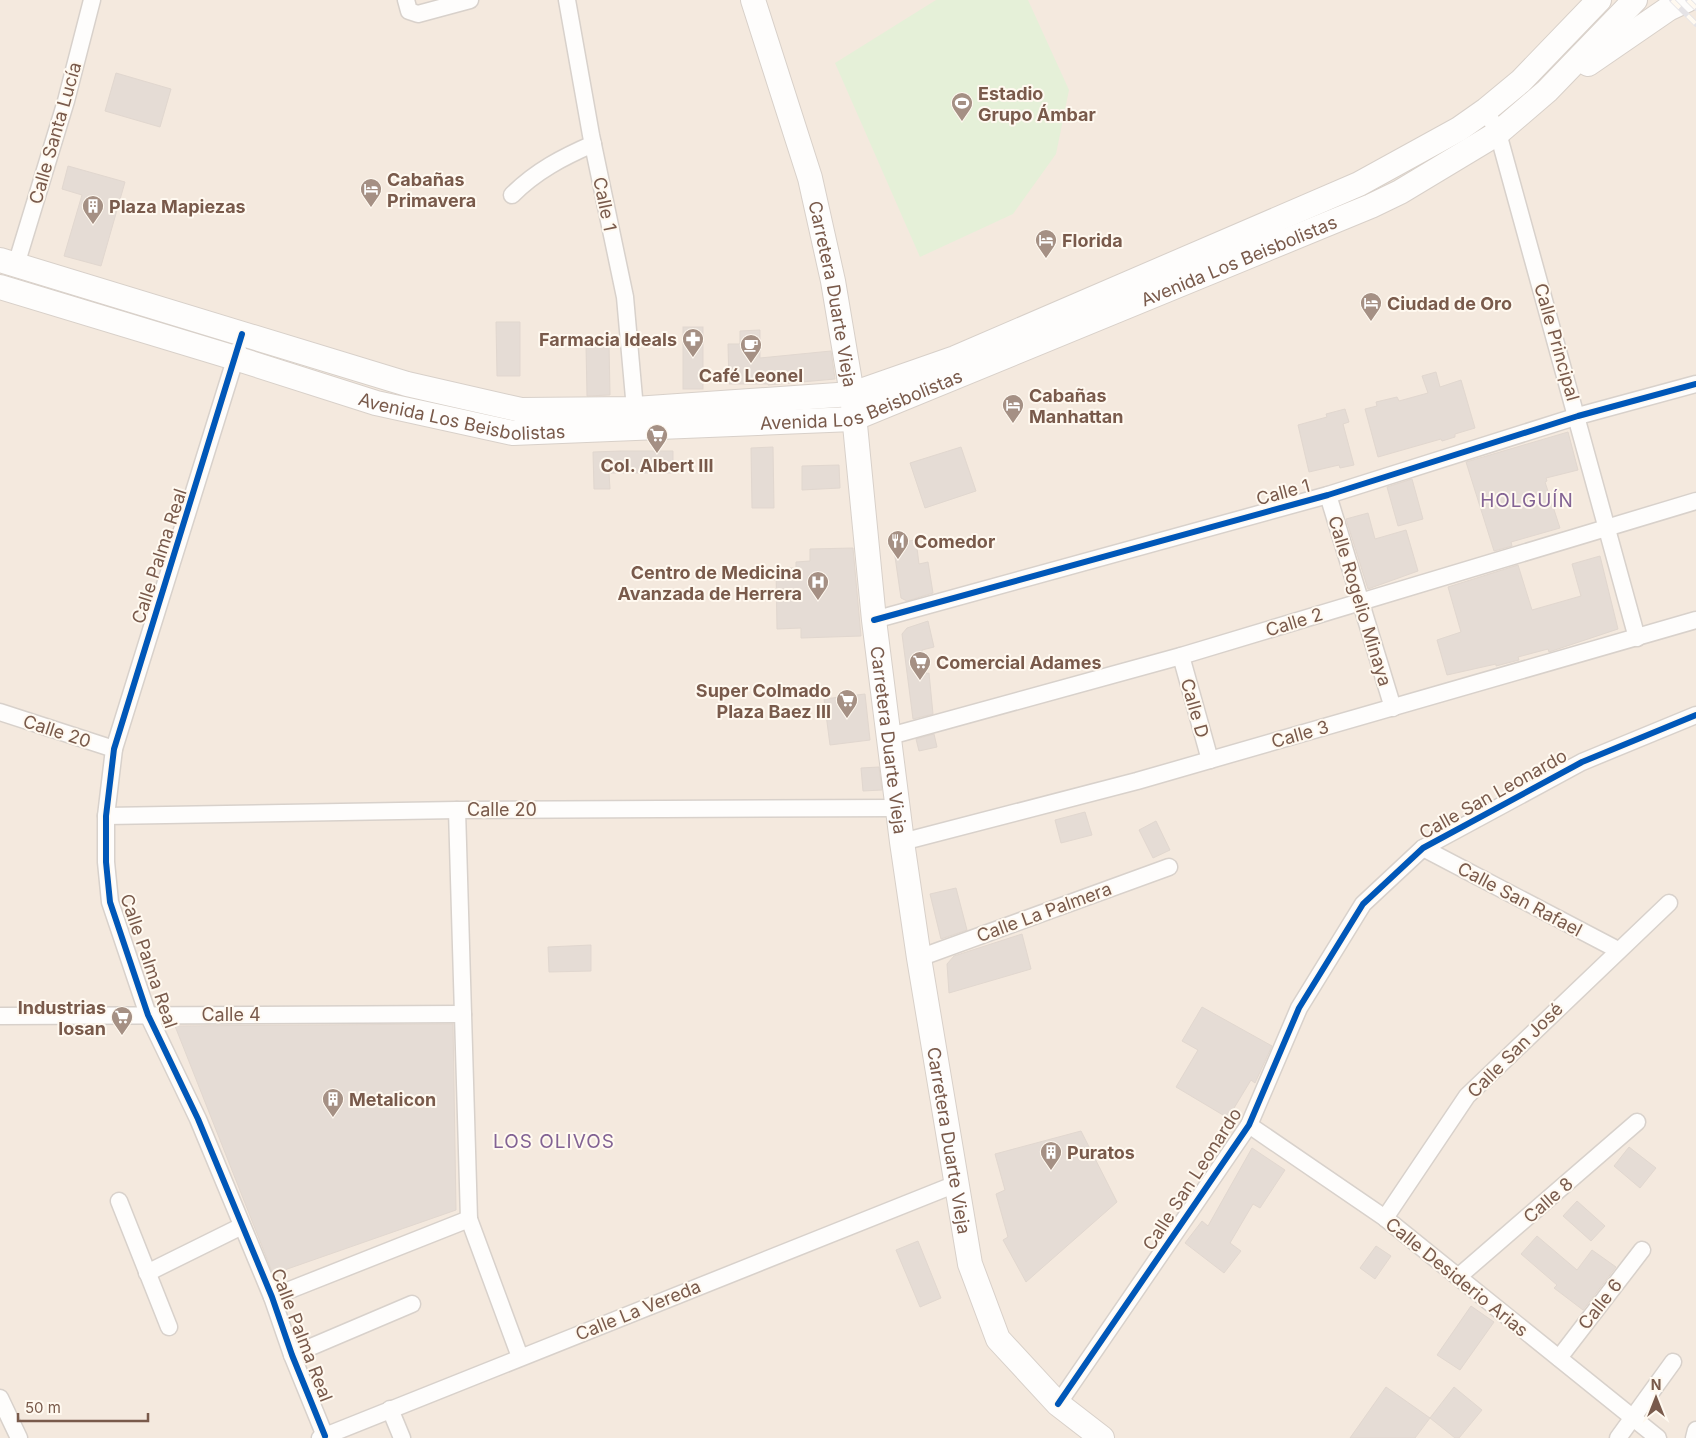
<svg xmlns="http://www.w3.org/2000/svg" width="1696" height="1438" font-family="Inter,sans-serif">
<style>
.residential{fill:#f4e9de}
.pitch{fill:#e5f0d8}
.building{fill:#e5dcd5;stroke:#e1d7cf}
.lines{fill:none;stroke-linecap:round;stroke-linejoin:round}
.street-casing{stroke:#d8d1cb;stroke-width:19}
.secondary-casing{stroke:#d8d0c9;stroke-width:26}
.street{stroke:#fefdfc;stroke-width:16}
.secondary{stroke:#fefdfc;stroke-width:24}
.rail-casing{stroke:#e5e3e6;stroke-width:5.5}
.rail{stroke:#fff9f0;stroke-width:4;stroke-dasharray:11;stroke-linecap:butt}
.cycleway-casing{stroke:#fff9f0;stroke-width:9}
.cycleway{stroke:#0057b8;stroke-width:6}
.labels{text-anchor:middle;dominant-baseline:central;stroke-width:4;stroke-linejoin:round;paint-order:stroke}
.poi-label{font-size:18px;font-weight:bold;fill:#795a4b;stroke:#fff9f0;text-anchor:start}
.street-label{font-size:18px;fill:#795a4b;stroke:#fff9f0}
.neighbourhood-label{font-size:19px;letter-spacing:1px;fill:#836394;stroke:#fff9f0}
</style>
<rect width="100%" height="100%" fill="#f8f4ee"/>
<!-- residential -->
<rect class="residential" x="0" y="0" width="1696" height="1438"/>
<!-- pitch -->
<path class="pitch" d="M 936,0 L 1028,0 L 1069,90 L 1056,154 L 1013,214 L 920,257 L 835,63 Z"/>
<!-- building -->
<g class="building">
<path d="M 116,73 L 171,89 L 160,127 L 105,111 Z"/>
<path d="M 68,166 L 125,182 L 101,266 L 64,256 L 82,195 L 62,189 Z"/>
<path d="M 496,322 L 520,322 L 520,376 L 497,376 Z"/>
<rect x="683" y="327" width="20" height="62"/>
<path d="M 760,330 L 760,358 L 831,351 L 835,379 L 768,385 L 768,384 L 729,384 L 728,344 L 740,344 L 740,331 Z"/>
<path d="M 609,344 L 610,395 L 587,396 L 586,345 Z"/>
<path d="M 1436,372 L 1440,387 L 1461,380 L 1475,428 L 1455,434 L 1455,437 L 1442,441 L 1441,439 L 1378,457 L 1365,409 L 1377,406 L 1376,402 L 1397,397 L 1399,401 L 1428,393 L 1422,376 Z"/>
<path d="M 1345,409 L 1349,422 L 1343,424 L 1354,465 L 1340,468 L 1339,465 L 1309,472 L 1298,425 L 1327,417 L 1326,414 Z"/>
<path d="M 1568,432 L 1578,470 L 1546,478 L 1547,481 L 1545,482 L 1560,528 L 1511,542 L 1512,546 L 1494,551 L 1466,462 Z"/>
<path d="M 773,447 L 774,508 L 752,508 L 751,448 Z"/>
<path d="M 961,447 L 976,491 L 925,508 L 910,463 Z"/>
<path d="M 621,451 L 673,451 L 673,473 L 609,473 L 610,489 L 594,489 L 593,452 Z"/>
<path d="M 839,465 L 840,488 L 802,490 L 802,466 Z"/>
<path d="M 1412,479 L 1423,519 L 1398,526 L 1387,487 Z"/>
<path d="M 1368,513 L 1375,539 L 1406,530 L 1418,571 L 1368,589 L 1346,519 Z"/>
<path d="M 916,540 L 919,564 L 928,562 L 933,593 L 907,601 L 901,598 L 893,543 Z"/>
<path d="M 853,548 L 861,636 L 801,638 L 801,628 L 777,629 L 776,568 L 796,568 L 796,562 L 810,561 L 810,549 Z"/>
<path d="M 1600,556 L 1618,629 L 1549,652 L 1548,649 L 1518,657 L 1519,660 L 1496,666 L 1496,664 L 1447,675 L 1437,640 L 1461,632 L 1448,587 L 1518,565 L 1532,610 L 1581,596 L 1572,564 Z"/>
<path d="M 928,621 L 934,647 L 922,650 L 927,674 L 929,673 L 933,714 L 913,719 L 902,634 L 907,628 Z"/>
<path d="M 865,694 L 870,740 L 830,745 L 824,699 Z"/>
<path d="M 934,734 L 937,747 L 919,751 L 916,739 Z"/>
<path d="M 879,767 L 882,790 L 863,791 L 861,768 Z"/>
<path d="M 1085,812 L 1092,835 L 1061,843 L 1055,820 Z"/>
<path d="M 1156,821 L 1170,850 L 1153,858 L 1139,830 Z"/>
<path d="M 956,888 L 967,930 L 941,939 L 930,894 Z"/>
<path d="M 1022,934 L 1031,969 L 949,993 L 947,964 L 954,956 Z"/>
<path d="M 591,945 L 591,971 L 549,972 L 548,947 Z"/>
<path d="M 1202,1007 L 1272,1046 L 1255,1083 L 1251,1080 L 1228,1118 L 1176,1087 L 1198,1050 L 1182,1041 Z"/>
<path d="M 453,1024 L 456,1210 L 273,1274 L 175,1026 Z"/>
<path d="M 1081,1131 L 1117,1202 L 1026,1282 L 1003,1240 L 1008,1237 L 996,1194 L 1005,1190 L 995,1154 Z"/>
<path d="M 1629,1147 L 1656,1168 L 1640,1188 L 1614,1166 Z"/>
<path d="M 1252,1148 L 1285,1170 L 1260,1208 L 1253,1204 L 1230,1243 L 1241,1251 L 1224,1273 L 1185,1243 L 1202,1221 L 1208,1226 Z"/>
<path d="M 1577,1201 L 1605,1226 L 1591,1241 L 1563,1216 Z"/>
<path d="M 1537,1236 L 1577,1270 L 1592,1250 L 1616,1267 L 1583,1310 L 1554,1288 L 1557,1285 L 1521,1254 Z"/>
<path d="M 918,1241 L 941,1298 L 920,1307 L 896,1250 Z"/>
<path d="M 1376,1246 L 1391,1256 L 1375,1279 L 1360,1268 Z"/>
<path d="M 1471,1306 L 1494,1322 L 1460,1370 L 1437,1355 Z"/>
<path d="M 1386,1387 L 1430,1418 L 1415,1438 L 1350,1438 Z"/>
<path d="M 1454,1387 L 1482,1410 L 1459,1438 L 1455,1438 L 1430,1418 Z"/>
</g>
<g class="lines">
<!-- street casing -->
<g class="street-casing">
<g id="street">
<path d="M 406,0 L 409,11 L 418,14 L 470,0"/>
<path d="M 567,0 L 591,135 L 625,297 L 635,409"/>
<path d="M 1486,110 L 1498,133 L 1637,638"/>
<path d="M 512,195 C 536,171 563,157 593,144"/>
<path d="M 16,265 L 66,101 L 92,0"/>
<path d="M 238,350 L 114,749 L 106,816 L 106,862 L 110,902 L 148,1015 L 198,1119 L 272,1297 L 292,1355 L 325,1436"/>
<path d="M 1328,495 L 1393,708"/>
<path d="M 874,620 L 1328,495 L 1578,416 L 1696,384"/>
<path d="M 1181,656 L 1210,760"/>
<path d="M 0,712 L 114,749"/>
<path d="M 890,736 L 1181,656 L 1696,501"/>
<path d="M 457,810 L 469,1219 L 520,1357"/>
<path d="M 106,816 L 457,810 L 898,808"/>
<path d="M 902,842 L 1137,781 L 1696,620"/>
<path d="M 1423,848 L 1618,950"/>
<path d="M 919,958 L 1169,867"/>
<path d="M 0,1016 L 463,1014"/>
<path d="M 1249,1125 L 1385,1218 L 1658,1438"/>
<path d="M 119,1201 L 169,1327"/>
<path d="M 1385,1218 L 1467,1096 L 1669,903"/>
<path d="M 147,1273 L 242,1226"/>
<path d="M 1458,1277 L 1637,1122"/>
<path d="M 272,1297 L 469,1219"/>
<path d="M 292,1355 L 412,1304"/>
<path d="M 1559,1358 L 1642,1250"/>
<path d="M 0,1398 L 19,1438"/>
<path d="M 1058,1404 L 1249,1125 L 1299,1008 L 1363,904 L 1423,848 L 1582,762 L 1696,715"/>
<path d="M 390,1409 L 402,1438"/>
<path d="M 320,1438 L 956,1184"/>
<path d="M 1618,1438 L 1673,1362"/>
<path d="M 1694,1438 L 1696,1430"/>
</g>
</g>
<!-- secondary casing -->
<g class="secondary-casing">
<g id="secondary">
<path id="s1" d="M 753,0 L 810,178 L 833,281 L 852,394 L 874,620 L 902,842 L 919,958 L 970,1264 L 998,1339 L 1058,1404 L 1102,1438"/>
<path d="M 1588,64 L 1668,9 L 1687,0"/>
<path d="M 0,260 L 407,384 L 521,410 L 635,409 L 852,394 L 955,358 L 1359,184 L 1459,129 L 1486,110 L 1521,81 L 1599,0"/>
<path id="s2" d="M 0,287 L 235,358 L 376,403 L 513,433 L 853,419 L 1371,206 L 1400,192 L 1498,133 L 1547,91 L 1635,0"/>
</g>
</g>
<!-- street -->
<use href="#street" class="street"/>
<!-- secondary -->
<use href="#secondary" class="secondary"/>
<!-- rail casing -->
<g class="rail-casing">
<g id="rail">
<path d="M 1672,0 L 1696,24"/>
<path d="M 1688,0 L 1696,8"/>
</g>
</g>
<!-- rail -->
<use href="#rail" class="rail"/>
<!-- cycleway casing -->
<g class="cycleway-casing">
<g id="cycleway">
<path d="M 242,334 L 114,749 L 106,816 L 106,862 L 110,902 L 148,1015 L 198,1119 L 272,1297 L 292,1355 L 325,1436"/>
<path d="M 874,620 L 1328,495 L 1578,416 L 1696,384"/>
<path d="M 1058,1404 L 1249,1125 L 1299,1008 L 1363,904 L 1423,848 L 1582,762 L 1696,715"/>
</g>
</g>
<!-- cycleway -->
<use href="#cycleway" class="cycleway"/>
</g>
<!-- icons -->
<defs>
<g id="stadium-pin" transform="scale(1.125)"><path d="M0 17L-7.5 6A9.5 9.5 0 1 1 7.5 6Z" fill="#a59084" stroke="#fff9f0"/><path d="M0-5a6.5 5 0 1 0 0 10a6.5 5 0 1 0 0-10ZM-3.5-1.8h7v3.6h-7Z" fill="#fff"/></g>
<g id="hotel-pin" transform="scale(1.125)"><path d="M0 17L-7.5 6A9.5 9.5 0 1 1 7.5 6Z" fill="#a59084" stroke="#fff9f0"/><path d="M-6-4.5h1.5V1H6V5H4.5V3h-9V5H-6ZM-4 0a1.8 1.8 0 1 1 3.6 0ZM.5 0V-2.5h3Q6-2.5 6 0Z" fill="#fff"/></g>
<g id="building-pin" transform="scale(1.125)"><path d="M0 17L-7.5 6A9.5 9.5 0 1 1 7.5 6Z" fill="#a59084" stroke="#fff9f0"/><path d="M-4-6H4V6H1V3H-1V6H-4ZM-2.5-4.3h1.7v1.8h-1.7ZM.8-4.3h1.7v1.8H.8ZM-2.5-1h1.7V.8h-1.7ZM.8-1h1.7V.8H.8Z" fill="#fff"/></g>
<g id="pharmacy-pin" transform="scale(1.125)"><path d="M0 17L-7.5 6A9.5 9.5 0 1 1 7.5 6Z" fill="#a59084" stroke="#fff9f0"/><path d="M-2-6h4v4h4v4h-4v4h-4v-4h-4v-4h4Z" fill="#fff"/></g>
<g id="cafe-pin" transform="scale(1.125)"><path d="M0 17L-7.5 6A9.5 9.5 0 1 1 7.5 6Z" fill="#a59084" stroke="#fff9f0"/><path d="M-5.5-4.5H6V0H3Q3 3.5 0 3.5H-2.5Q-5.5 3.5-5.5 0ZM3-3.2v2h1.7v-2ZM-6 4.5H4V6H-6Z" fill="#fff"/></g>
<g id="supermarket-pin" transform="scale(1.125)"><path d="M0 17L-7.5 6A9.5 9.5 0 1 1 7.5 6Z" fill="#a59084" stroke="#fff9f0"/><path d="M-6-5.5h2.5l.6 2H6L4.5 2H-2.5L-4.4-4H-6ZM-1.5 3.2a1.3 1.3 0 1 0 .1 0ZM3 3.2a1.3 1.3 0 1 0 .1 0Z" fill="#fff"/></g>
<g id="restaurant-pin" transform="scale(1.125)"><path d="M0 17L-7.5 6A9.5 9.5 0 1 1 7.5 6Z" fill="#a59084" stroke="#fff9f0"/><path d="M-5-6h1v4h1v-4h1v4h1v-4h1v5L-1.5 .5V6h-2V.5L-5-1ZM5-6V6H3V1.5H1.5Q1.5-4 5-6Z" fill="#fff"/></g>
<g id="hospital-pin" transform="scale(1.125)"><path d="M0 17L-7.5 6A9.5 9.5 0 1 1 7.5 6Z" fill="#a59084" stroke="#fff9f0"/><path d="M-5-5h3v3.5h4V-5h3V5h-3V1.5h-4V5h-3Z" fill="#fff"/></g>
</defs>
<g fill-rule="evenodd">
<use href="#stadium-pin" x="962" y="103"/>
<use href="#hotel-pin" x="371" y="189"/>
<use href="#building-pin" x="93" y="206"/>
<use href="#hotel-pin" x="1046" y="240"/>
<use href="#hotel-pin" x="1371" y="303"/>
<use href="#pharmacy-pin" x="693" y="339"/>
<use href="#cafe-pin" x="751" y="345"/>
<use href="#hotel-pin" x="1013" y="405"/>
<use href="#supermarket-pin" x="657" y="435"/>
<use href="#restaurant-pin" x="898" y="541"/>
<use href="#hospital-pin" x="818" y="582"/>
<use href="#supermarket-pin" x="920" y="662"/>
<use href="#supermarket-pin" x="847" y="700"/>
<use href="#supermarket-pin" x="122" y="1017"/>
<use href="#building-pin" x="333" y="1099"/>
<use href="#building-pin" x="1051" y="1152"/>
</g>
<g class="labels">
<!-- poi labels -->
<g class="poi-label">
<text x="978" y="93">Estadio<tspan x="978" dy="21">Grupo Ámbar</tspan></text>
<text x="387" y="179">Cabañas<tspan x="387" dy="21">Primavera</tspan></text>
<text x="109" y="206">Plaza Mapiezas</text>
<text x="1062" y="240">Florida</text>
<text x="1387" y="303">Ciudad de Oro</text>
<text x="677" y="339" text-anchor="end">Farmacia Ideals</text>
<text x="751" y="375" text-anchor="middle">Café Leonel</text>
<text x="1029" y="395">Cabañas<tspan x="1029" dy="21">Manhattan</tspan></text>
<text x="657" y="465" text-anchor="middle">Col. Albert III</text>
<text x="914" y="541">Comedor</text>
<text x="802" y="572" text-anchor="end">Centro de Medicina<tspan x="802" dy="21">Avanzada de Herrera</tspan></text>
<text x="936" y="662">Comercial Adames</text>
<text x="831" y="690" text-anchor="end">Super Colmado<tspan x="831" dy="21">Plaza Baez III</tspan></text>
<text x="106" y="1007" text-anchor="end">Industrias<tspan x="106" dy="21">losan</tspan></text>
<text x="349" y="1099">Metalicon</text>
<text x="1067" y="1152">Puratos</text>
</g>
<!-- street labels -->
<g class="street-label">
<text transform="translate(55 133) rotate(-74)">Calle Santa Lucía</text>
<text transform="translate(605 204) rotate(78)">Calle 1</text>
<text stroke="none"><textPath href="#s2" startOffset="1291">Avenida Los Beisbolistas</textPath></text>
<text stroke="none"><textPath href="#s1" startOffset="305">Carretera Duarte Vieja</textPath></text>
<text transform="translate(1557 342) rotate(74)">Calle Principal</text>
<text stroke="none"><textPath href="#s2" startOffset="886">Avenida Los Beisbolistas</textPath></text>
<text stroke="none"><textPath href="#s2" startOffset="481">Avenida Los Beisbolistas</textPath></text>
<text transform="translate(1283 492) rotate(-15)">Calle 1</text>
<text transform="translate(159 556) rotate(-72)">Calle Palma Real</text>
<text transform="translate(1360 601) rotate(73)">Calle Rogelio Minaya</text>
<text transform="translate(1294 622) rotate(-17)">Calle 2</text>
<text transform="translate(1195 708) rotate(74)">Calle D</text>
<text transform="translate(57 731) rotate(18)">Calle 20</text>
<text transform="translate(1300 734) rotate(-16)">Calle 3</text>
<text stroke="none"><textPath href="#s1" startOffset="755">Carretera Duarte Vieja</textPath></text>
<text transform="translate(1493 794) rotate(-29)">Calle San Leonardo</text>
<text x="502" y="809">Calle 20</text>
<text transform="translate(1520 899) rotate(28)">Calle San Rafael</text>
<text transform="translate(1044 912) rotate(-20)">Calle La Palmera</text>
<text transform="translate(149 961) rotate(71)">Calle Palma Real</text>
<text x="231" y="1014">Calle 4</text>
<text transform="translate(1515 1050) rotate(-45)">Calle San José</text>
<text stroke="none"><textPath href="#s1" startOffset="1160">Carretera Duarte Vieja</textPath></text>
<text transform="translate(1192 1179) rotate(-57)">Calle San Leonardo</text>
<text transform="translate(1548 1200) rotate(-41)">Calle 8</text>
<text transform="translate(1457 1277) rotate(39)">Calle Desiderio Arias</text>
<text transform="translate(1600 1304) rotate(-52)">Calle 6</text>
<text transform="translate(638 1310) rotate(-22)">Calle La Vereda</text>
<text transform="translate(302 1335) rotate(69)">Calle Palma Real</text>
</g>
<!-- neighbourhood labels -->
<g class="neighbourhood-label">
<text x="1527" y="500">HOLGUÍN</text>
<text x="554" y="1141">LOS OLIVOS</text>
</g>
</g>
<!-- north arrow -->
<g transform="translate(1656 1398)" stroke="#fff9f0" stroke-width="4" paint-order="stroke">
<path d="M0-4L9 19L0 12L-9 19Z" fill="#795a4b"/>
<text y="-8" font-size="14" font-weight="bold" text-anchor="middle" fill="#795a4b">N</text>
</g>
<!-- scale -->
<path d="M18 1413v8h130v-8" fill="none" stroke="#795a4b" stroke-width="2.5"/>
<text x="25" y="1413" font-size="15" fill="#795a4b" stroke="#fff9f0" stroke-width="4" paint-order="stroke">50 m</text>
</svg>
